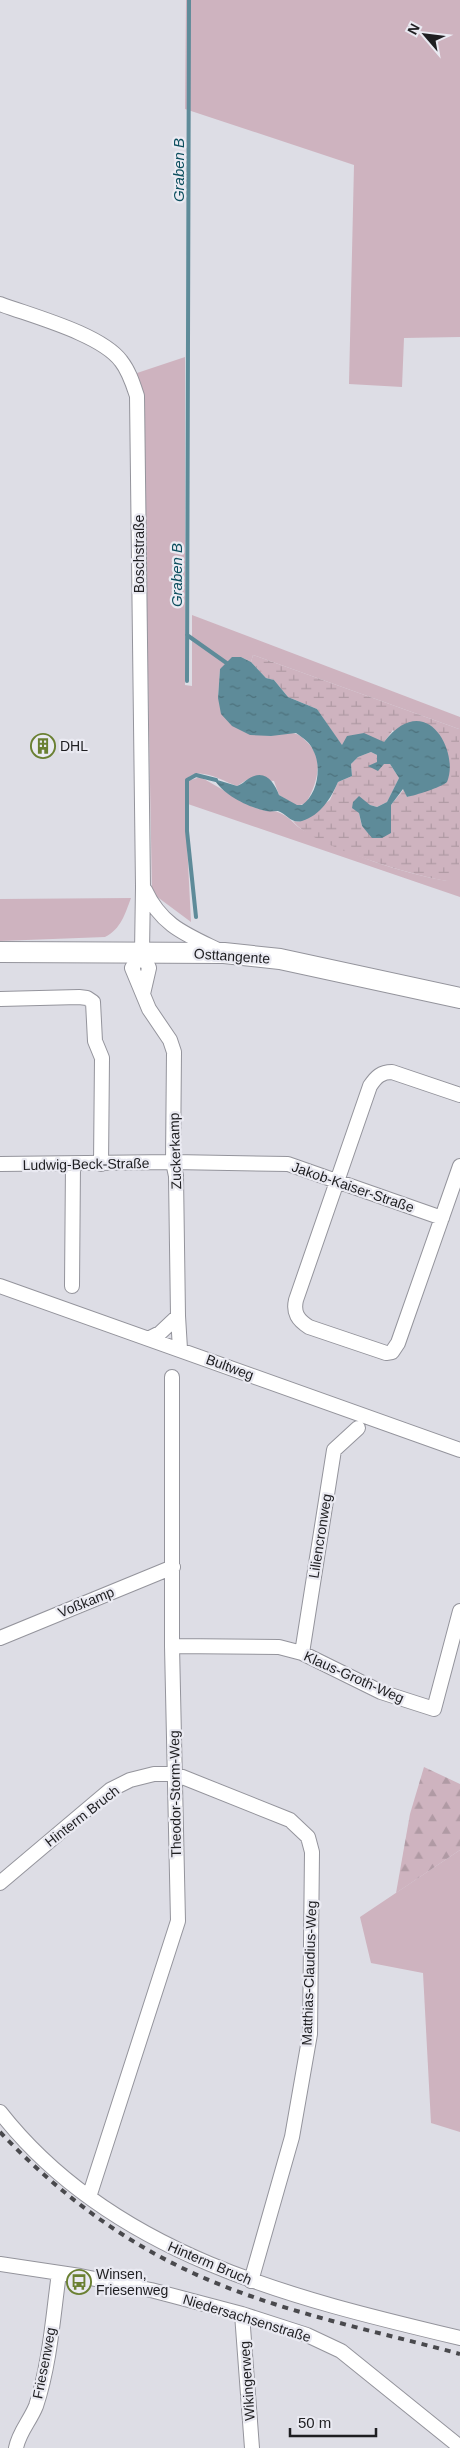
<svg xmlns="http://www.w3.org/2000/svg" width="460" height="2448" font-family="Helvetica,sans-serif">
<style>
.grass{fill:#ceb3bf;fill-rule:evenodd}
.forest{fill:url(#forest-firs)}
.wetland{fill:url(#wetland-marsh)}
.water{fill:url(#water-ripples)}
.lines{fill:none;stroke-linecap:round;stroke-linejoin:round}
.stream{stroke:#5e8b99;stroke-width:4}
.street-casing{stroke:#94949c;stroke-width:16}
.secondary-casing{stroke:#94949c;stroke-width:22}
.street{stroke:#fff;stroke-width:14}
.secondary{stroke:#fff;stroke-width:20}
.rail{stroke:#49494d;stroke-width:4;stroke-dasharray:6 6;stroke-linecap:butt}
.labels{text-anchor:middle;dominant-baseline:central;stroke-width:4.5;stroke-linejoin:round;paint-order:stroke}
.street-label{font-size:14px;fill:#1e1e21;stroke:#eaeaf2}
.poi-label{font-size:14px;fill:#1e1e21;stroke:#eaeaf2;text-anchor:start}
.water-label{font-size:15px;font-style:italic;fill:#0c4e5e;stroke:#eaeaf2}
</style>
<defs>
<pattern id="forest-firs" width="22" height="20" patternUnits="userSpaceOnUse" patternTransform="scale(1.25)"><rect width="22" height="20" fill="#ceb3bf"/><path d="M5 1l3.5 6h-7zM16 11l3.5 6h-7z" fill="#b09aa4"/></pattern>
<pattern id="wetland-marsh" width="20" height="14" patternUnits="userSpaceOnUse" patternTransform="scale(1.25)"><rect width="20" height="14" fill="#ceb3bf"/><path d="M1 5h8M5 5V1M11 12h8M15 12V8" fill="none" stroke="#b09aa4"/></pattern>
<pattern id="water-ripples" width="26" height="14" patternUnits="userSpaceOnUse" patternTransform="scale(1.25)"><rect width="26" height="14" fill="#5e8b99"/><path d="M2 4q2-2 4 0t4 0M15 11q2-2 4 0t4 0" fill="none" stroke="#4d717c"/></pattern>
</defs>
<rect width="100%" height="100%" fill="#dddde5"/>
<path class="grass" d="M186,0H460V337L404,338L402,387L349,384L354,165L185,109Z
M185,357V685L192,686V615L460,717V897L185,803L191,922L152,893L143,395L134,374ZM253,655L459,729L447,881C396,872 348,854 303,830C295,826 291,818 282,814C274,809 263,811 253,807C234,798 218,786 200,777L185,782C195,763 222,781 237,786L248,779L274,781L279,795L297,806L306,803C317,784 325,759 307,742C302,737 298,733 291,733L218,698L220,669L241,657L251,662Z
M131,898C125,914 121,929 105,937L0,941V899Z
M460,1850V2132L431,2123L423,1973L371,1963L360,1917Z"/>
<path class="forest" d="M424,1767L460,1784V1850L396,1893L410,1814Z"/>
<path class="wetland" d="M253,655L459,729V868L447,881C415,876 311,846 293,821L299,822L330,800L338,782L352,776L351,764L358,757L371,752L377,755V762L390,764L399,778L387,802L377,807L370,805L359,813L362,827L391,833V805L404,789L407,797L446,783L393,730L384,742L342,746L317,709L288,697L274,680L266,678L251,662Z"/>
<path class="water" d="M232,657H241L251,662L266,678L274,680L288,697L317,709L342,745L347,736L364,733L384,742C426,688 460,752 447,782C440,788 416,795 407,797L403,789L391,805V833L382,838H372L362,826L359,813L352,808L353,802L359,796L370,805L377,807L387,802L399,778L390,764H384L378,771L368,766L377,762V755L371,752L358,757L351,764L352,776L338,782C331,798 321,815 302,821C291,824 287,814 278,811C274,811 270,812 266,811C248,807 223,795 214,779L237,786C242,784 244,782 248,779C265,768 274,782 279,795L297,805H302C318,794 322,766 313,750C310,742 303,738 296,733L271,736L250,735L232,726L221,714L218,698L220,669Z"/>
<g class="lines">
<path class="stream" d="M187,635L228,664
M187,681L189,0
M196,917L187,831V780L196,775L216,780"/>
<defs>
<path id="street" d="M0,304C32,316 101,334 121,361C129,371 133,384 137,396L143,887L142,952L149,968L143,994
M145,890C161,925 185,934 218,950
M142,952L132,968L149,1009L170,1040L174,1052L173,1162L176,1176L178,1316L180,1349
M0,999L79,997L87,998L93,1002L95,1041L102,1058L101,1164
M460,1095L392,1072C381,1072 376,1077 370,1086L296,1300C293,1313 298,1320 309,1327L386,1353L392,1352L398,1343L460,1166
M0,1164L173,1162L288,1164L442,1218
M0,1286L460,1450
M72,1286L73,1164
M150,1338L160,1333L178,1316
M0,1638L173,1567
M172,1646L279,1647L302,1653L381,1692L434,1709L460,1611
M302,1653L334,1450L358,1428
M0,1883L110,1790L130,1780L154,1774H175L290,1820L308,1837L312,1852L310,2034L292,2137L251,2281
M0,2112C112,2255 292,2298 460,2338
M89,2197L178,1921L172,1646V1377
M0,2264L80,2276L151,2290L242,2314L307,2335L341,2351L460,2447
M242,2314L252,2448
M16,2448C19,2432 30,2421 36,2406C50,2364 53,2316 59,2273"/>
<path id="secondary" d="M0,952L224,953L280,959L460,998"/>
</defs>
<use href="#street" class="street-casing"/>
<use href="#secondary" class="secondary-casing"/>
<use href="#street" class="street"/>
<use href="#secondary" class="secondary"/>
<path class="rail" d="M0,2132C56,2191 120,2240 195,2274C279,2312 372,2330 460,2354"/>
</g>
<defs>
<symbol id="building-ring" viewBox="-11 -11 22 22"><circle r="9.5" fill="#eaeaf2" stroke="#6a8032" stroke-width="1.5"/><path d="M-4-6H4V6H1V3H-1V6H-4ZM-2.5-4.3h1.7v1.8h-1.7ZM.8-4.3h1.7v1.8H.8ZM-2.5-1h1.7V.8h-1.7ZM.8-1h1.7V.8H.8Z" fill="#6a8032"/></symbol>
<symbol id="bus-ring" viewBox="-11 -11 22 22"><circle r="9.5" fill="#eaeaf2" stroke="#6a8032" stroke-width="1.5"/><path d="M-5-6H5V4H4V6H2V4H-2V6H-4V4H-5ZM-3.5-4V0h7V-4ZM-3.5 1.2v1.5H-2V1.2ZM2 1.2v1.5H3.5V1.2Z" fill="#6a8032"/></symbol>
</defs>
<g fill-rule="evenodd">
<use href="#building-ring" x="29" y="732" width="28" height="28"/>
<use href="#bus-ring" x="65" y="2268" width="28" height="28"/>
</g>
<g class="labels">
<g class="street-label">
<text transform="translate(139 554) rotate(-90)">Boschstraße</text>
<text transform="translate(232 956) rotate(4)">Osttangente</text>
<text transform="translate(175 1151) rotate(-92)">Zuckerkamp</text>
<text transform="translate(86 1164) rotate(-1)">Ludwig-Beck-Straße</text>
<text transform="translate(353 1187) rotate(19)">Jakob-Kaiser-Straße</text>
<text transform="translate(230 1367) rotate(20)">Bultweg</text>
<text transform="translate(320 1536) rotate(-81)">Liliencronweg</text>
<text transform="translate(86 1602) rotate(-22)">Voßkamp</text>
<text transform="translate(354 1677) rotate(24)">Klaus-Groth-Weg</text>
<text transform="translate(175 1794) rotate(-91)">Theodor-Storm-Weg</text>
<text transform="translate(82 1816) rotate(-38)">Hinterm Bruch</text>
<text transform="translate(309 1973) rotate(-88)">Matthias-Claudius-Weg</text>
<text transform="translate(210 2263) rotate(23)">Hinterm Bruch</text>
<text transform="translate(247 2318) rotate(17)">Niedersachsenstraße</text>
<text transform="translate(44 2363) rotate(-79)">Friesenweg</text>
<text transform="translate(247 2381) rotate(-94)">Wikingerweg</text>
</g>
<g class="poi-label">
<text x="60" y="746">DHL</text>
<text x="96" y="2274">Winsen,<tspan x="96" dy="16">Friesenweg</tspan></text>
</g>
<g class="water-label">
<text transform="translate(178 170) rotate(-90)">Graben B</text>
<text transform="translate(176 575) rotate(-90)">Graben B</text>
</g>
</g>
<g transform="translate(425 35) rotate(298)" stroke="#eaeaf2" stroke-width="4" paint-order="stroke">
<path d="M0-4L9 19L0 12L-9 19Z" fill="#1e1e21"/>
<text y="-8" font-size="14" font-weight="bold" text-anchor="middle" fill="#1e1e21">N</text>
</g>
<path d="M290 2428v8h86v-8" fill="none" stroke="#1e1e21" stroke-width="2.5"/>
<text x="298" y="2428" font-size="15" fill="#1e1e21" stroke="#eaeaf2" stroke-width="4" paint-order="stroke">50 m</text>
</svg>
